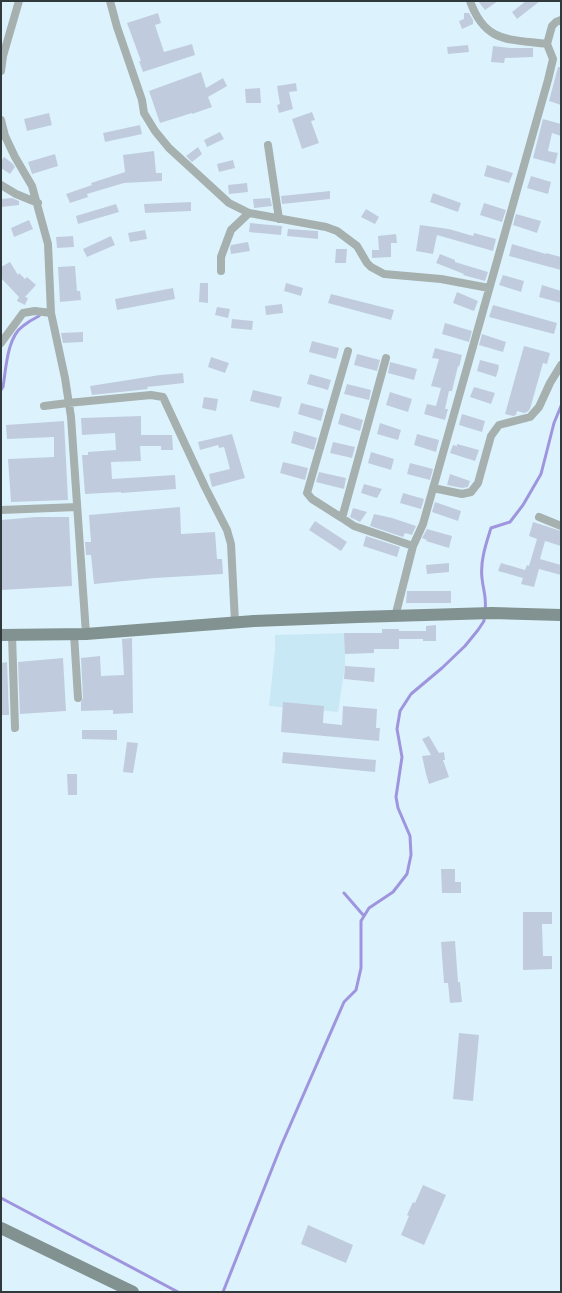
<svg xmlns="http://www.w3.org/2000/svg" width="562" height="1293" font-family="Barlow,sans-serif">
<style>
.built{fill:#c9e8f5}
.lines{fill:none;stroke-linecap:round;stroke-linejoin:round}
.stream{stroke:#9f95de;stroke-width:3}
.building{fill:#c0ccde}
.street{stroke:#a5b0af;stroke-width:8}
.secondary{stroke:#819291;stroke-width:12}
</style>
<rect width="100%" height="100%" fill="#dcf3fd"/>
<path class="built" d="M345,633V666L338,712L269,706L275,649V635Z"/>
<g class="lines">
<path class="stream" d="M1,390L3,387C6,369 7,337 23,326C28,322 33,319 39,316
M485,610C487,597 483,590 482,578C480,561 486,544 491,528L510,522L523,505L541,474L554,423L561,406
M344,893L364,916
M1,1198L178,1292
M223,1292L281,1146L344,1002L356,990L361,968V921L369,908L393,892L407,874L411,855L410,836L398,808L396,797L402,757L397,729L400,711L411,694L442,668L465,646L478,630L484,621V615"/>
</g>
<path class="building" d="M478,1H498L485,10Z
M526,1H540L517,19L512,12Z
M158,13L161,23L155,25L164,52L192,44L195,55L143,72L139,61H141L127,23Z
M464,13H469L473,20V24L462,29L459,21L464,19Z
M468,45L469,52L448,54L447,47Z
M493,46L511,48H533V57L505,58L504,63L491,62Z
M558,67H561V105L549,101Z
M201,72L206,88L223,78L227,86L208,97L212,107L192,114V113L160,123L149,91Z
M296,83L297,91L289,92L293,109L279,113L277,105L280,104L277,86Z
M260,88L261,103H246L245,89Z
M312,112L315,120L311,121L319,143L302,149L292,119Z
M49,113L52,125L27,131L24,119Z
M543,119L561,124V136L552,133L548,151L558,153L555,164L533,158Z
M140,125L142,134L105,142L103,133Z
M220,132L224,139L207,147L204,140Z
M198,147L202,154L192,162L186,156Z
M154,151L156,173H162V181L124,183L87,194L88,197L70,203L66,194L92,185L91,183L125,172L123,155Z
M55,154L58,166L32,174L28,162Z
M4,157L12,163L15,167L10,174L1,168V161Z
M233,160L235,168L219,172L217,164Z
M487,165L513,173L509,183L484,176Z
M531,176L551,182L548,194L527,188Z
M247,183L248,192L229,194L228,185Z
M330,191V199L282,204L281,196Z
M433,193L461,203L458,212L430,202Z
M12,198L19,201V205L1,207V199Z
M270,198L272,206L254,208L253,199Z
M191,202V211L145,213L144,204Z
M484,203L506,210L502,222L480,215Z
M116,204L119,212L78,224L76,216Z
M366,209L379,217L375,224L361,217Z
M516,214L541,221L537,233L513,225Z
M29,220L33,229L14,237L11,228Z
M250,223L282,226L281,235L249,232Z
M420,225L449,229L473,236L474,233L496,239L493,251L437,235L433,254L416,251Z
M288,229L318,231V239L287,236Z
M145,230L147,239L130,242L128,233Z
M396,234L397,243H391V257L372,258V250H379L378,236Z
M73,236L74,247L57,248L56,237Z
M111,236L115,245L87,257L83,249Z
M248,242L250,251L231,254L230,248L231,245Z
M512,244L546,254V253L561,257V270L509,256Z
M336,249H347L346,263H335Z
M440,254L455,260V262L488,272L485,281L463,275L464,274L436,263Z
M10,262L18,275L19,273L25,279L27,277L36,285L25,297L28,298L25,305L17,301L19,297L1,278V267Z
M75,266L77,291H80L81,300L60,302L58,267Z
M503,275L524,281L521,292L499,285Z
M200,283H208V303L199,302Z
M286,283L303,288L301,296L284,291Z
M542,285L561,291V303L539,297Z
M173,288L175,299L117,310L115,299Z
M457,292L478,301L474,311L453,303Z
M331,294L394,310L391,320L328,303Z
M282,304L283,313L266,315L265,306Z
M493,305L557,323L554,334L489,317Z
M217,307L230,309L228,318L215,315Z
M232,319L253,321L252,330L231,328Z
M445,323L472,331L469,342L442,334Z
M83,332V342L63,343L61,333Z
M482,334L506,342L503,352L479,345Z
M312,341L339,348L336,359L309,352Z
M524,346L550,353L547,364L543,363L530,409L527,412L524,413L517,411L516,415L513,416L505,414Z
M435,348L462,355L459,367L458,366L452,391H449L445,409H448L445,420L424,414L427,404L436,406L441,388L431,386L439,359L432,358Z
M357,354L380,360L377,371L354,365Z
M211,357L229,363L225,373L208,367Z
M480,360L499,365L498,367H499L496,377L477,371Z
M390,362L417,369L414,380L388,373Z
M183,373L184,383L147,387L148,389L130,391L92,395L90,386L160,375Z
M310,374L331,380L328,390L307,384Z
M347,384L371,390L369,400L344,394Z
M474,387L495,393L491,404L470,397Z
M253,390L282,397L279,408L250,401Z
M390,392L412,399L408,412L386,405Z
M204,397L218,399L216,411L202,408Z
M301,403L324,409L321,421L298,414Z
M341,413L363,420L360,431L338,424Z
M462,414L485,421L482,432L459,425Z
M141,416V435H172L173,450H161V446H140L141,461L111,462L112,479L175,475L176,489L121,493V492L85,494L82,455H88V452L116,450L115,433L82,435L81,418Z
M64,421L68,500L11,502L8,459L54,457V437L7,439L6,425Z
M380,423L401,430L398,440L377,434Z
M294,431L317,438L314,450L291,443Z
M232,434L245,478L212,487L209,474L230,469L224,447L219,448L218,445L200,450L198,442Z
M417,434L439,440L436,452L414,445Z
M333,442L355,447L352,458L330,453Z
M457,444L479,450L475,461L450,453L453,445L457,446Z
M371,452L394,459L391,470L368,463Z
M283,462L308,468L305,480L280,473Z
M410,463L433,469L430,480L407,474Z
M319,472L346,478L344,489L316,482Z
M450,474L470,481L468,487L462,488L447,485Z
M364,484L382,489L377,498L361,493Z
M403,493L424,499L421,509L400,503Z
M435,502L461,511L458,521L432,512Z
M180,507L181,534L215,532L217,559H222L223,574L155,578L94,584L91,555H86L85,542H91L89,515Z
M353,508L367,512L360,522L350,517Z
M374,514L392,518L416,526L412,535L405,533L403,537L370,526Z
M36,517H69L72,586L1,590V520Z
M315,521L347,542L341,551L309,530Z
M533,522L561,531V546L545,541L540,559L561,565V575L539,569L534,587L521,584L523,578L498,571L501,563L525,570L527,565L529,566L537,539L529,536Z
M427,529L452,536L449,548L426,541L427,540L422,538Z
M366,536L400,547L397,557L363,546Z
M449,563V572L427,574L426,565Z
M407,591H451V603H406Z
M436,625V641H423V639H399V649H374V653L345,654L344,633H382V629H399V631H426V626Z
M132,638L133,713L113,714V710L81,711V702L83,698L81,658L100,656L101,676L124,675L122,639Z
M63,658L66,711L20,714L18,662Z
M7,662L9,715H1V663Z
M345,666L375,668L374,682L344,679Z
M283,702L324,706L323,723L342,725L343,706L377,709L376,728H380L379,741L281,732Z
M82,730H117V740L82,739Z
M429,736L439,753L444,752L445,760H443L449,777L429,784L426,774L422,756L431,755L422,739Z
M127,742L138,743L133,773L123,772Z
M283,752L376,760L375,772L282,763Z
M67,774H77V795H68Z
M441,869H455V882H461V893H442Z
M523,912H552V924H542L543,956H552V969L523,970Z
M455,941L458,982H460L462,1002L450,1003L448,983H444L441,942Z
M459,1033L479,1035L473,1101L453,1099Z
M423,1185L446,1195L424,1245L401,1235L409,1216L407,1215L413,1202L415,1203Z
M308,1225L353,1245L346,1263L301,1244Z"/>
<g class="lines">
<path class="street" d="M110,1L117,27L142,100L144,113L155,131L169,148L229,203L249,213L326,227L337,231L357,246L367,263L371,267L384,274L441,279L489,288
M470,1C485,43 508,39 547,44
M1,71L3,56L19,1
M1,120L5,136L15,157L32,186L48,244L51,313L65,378L71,417L86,634
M268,145L279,219
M1,185L16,194L38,203
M221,271V257L231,230L249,213
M1,343L23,313L35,311L51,313
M386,358L342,518L354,526L413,546
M44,406L68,403L151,395L163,397L205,487L227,530L231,544L235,622
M433,488L462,494L471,492L478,483L491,436L499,425L530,417L539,407L550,383L561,365
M1,510L77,507
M539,517L561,526
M342,518L312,499L307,493L348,351
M395,617L413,546L423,524L548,80L553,59L547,44L552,26L556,22L561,20
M74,634L78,698
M12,635L15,728"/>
<path class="secondary" d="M1,635L86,634L254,621L358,617L492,613L561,615
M1,1228L133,1292"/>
</g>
<rect width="562" height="1293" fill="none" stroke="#30393c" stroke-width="4"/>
</svg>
